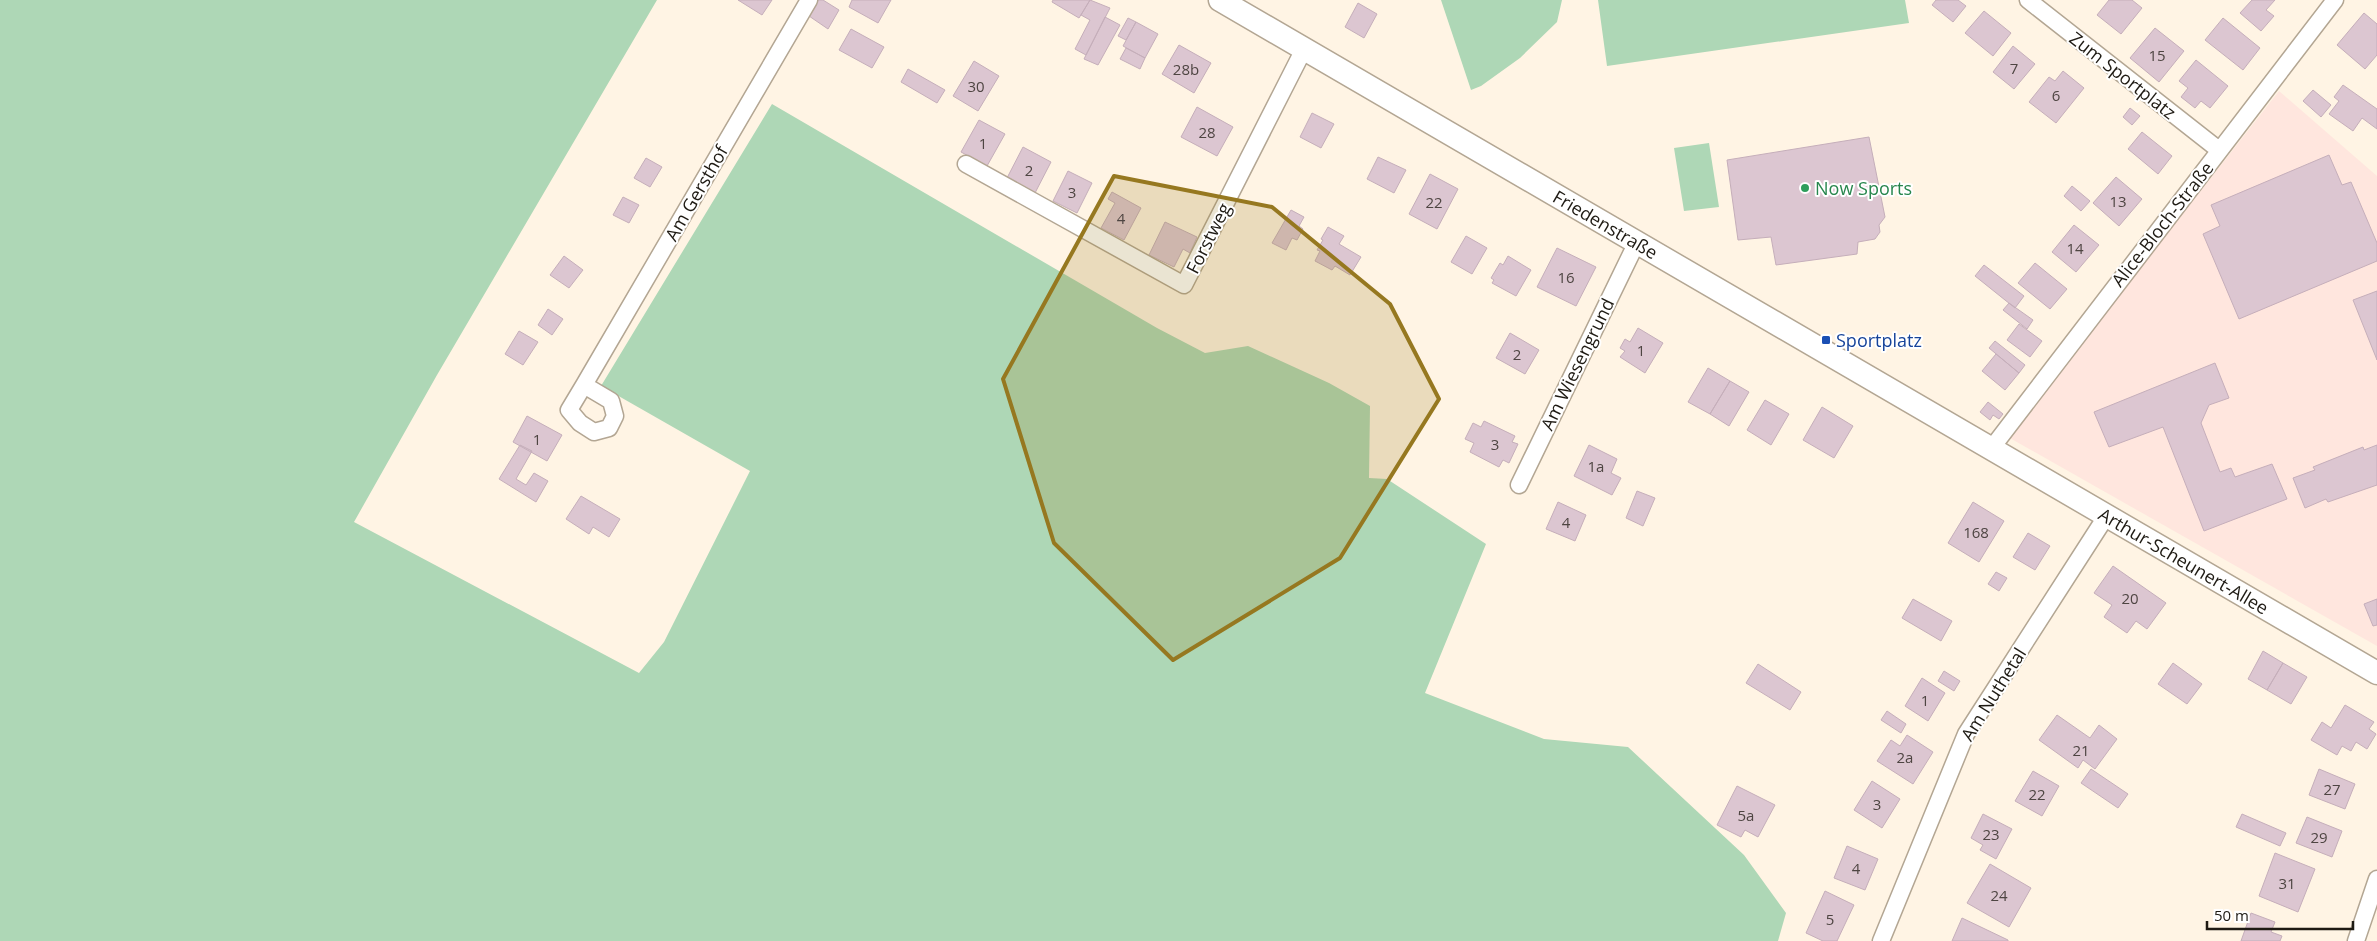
<svg xmlns="http://www.w3.org/2000/svg" width="2377" height="941" font-family="'Open Sans',sans-serif">
<style>
.commercial{fill:#ffe6de}
.green{fill:#aed7b6}
.building{fill:#dcc6d1;stroke:#c5aeba}
.lines{fill:none;stroke-linecap:round;stroke-linejoin:round}
.street-casing{stroke:#b3a693;stroke-width:19}
.secondary-casing{stroke:#b3a693;stroke-width:25}
.street{stroke:#fff;stroke-width:16}
.secondary{stroke:#fff;stroke-width:22}
.marked{fill:#967820;fill-opacity:0.2;stroke:#967820;stroke-width:4;stroke-linejoin:round}
.leisure-dot{fill:#2e9e5b;stroke:#fff;stroke-width:2}
.transit-dot{fill:#1a4fb4;stroke:#fff;stroke-width:2}
.labels{text-anchor:middle;dominant-baseline:central;stroke-width:4;stroke-linejoin:round;paint-order:stroke}
.number-label{font-size:15px;fill:#4e4542}
.street-label{font-size:18px;fill:#1e1a13;stroke:#fff}
.leisure-label{font-size:18px;fill:#27864d;stroke:#fff;text-anchor:start}
.transit-label{font-size:18px;fill:#164399;stroke:#fff;text-anchor:start}
</style>
<rect width="100%" height="100%" fill="#fff4e4"/>
<path class="commercial" d="M2279,91L2377,176V646L2008,437Z"/>
<path class="green" d="M0,0H657L437,375L354,522L639,673L664,642L750,471L601,386L772,104L1157,328L1205,353L1248,346L1329,383L1370,406L1369,478L1387,479L1486,544L1425,693L1544,739L1628,747L1744,855L1786,913L1778,941H0Z
M1441,0H1562L1557,22L1520,58L1481,86L1471,90Z
M1598,0H1905L1909,23L1607,66Z
M1709,143L1719,207L1684,211L1674,148Z"/>
<path class="building" d="M738,0H772L762,15Z
M818,0H823L839,10L828,29L809,16Z
M852,0H891L878,23L849,7Z
M1053,0H1090L1079,18L1052,2Z
M1090,0L1110,8L1086,55L1075,49L1090,20L1081,15Z
M1936,0H1958L1966,6L1953,22L1932,5Z
M2109,0H2132L2142,8L2121,34L2097,15Z
M2252,0H2275L2266,10L2274,16L2261,31L2240,13Z
M1358,3L1377,14L1364,38L1345,27Z
M1984,11L2011,33L1993,56L1965,33Z
M2364,13L2377,24V55L2365,69L2337,45Z
M1105,17L1120,25L1098,65L1084,59Z
M1128,18L1136,22L1126,40L1118,36Z
M2223,18L2260,48L2243,70L2205,40Z
M1136,22L1158,34L1145,58L1123,46Z
M2155,28L2184,51L2159,82L2130,58Z
M851,29L884,47L872,68L839,50Z
M1179,45L1211,63L1194,93L1162,74Z
M2013,46L2035,64L2014,89L1993,72Z
M1126,48L1145,58L1140,69L1120,59Z
M2196,60L2228,86L2210,108L2201,101L2195,108L2181,97L2188,88L2179,81Z
M974,61L999,76L978,111L953,96Z
M908,69L945,90L937,103L901,82Z
M2063,71L2084,88L2056,123L2029,102L2049,77L2055,81Z
M2343,85L2377,109V129L2362,118L2353,131L2329,114L2339,101L2334,97Z
M2313,90L2331,105L2321,117L2303,101Z
M1197,107L1233,127L1217,156L1181,137Z
M2130,108L2140,116L2132,125L2123,117Z
M1312,113L1334,124L1321,148L1300,137Z
M979,120L1005,134L987,166L961,152Z
M2142,132L2172,156L2158,174L2128,149Z
M1869,137L1885,217L1879,225L1880,232L1875,239L1858,242L1857,254L1776,265L1771,237L1738,240L1727,160Z
M1023,147L1051,162L1035,193L1007,178Z
M2329,155L2342,185L2351,182L2377,243V261L2239,319L2203,234L2220,226L2211,205Z
M1378,157L1406,170L1394,193L1367,179Z
M646,158L662,167L650,187L634,178Z
M1068,171L1092,183L1077,213L1053,201Z
M1430,174L1458,189L1437,229L1409,214Z
M2116,177L2142,199L2119,226L2093,203Z
M2072,186L2090,201L2081,211L2064,196Z
M1112,192L1141,208L1124,240L1101,228L1115,203L1108,199Z
M623,197L639,205L629,223L613,215Z
M1291,210L1304,217L1299,226L1303,229L1297,240L1292,238L1286,250L1272,243Z
M1165,222L1197,237L1190,253L1183,249L1174,267L1149,255Z
M2074,225L2099,245L2076,272L2052,252Z
M1328,227L1344,236L1339,244L1361,257L1350,275L1335,266L1332,270L1315,261L1320,251L1317,250L1323,240L1321,239Z
M1466,236L1487,248L1472,274L1451,262Z
M1557,248L1596,267L1576,306L1537,287Z
M564,256L583,270L569,288L550,275Z
M1508,256L1531,270L1516,296L1492,283L1494,280L1491,278L1500,263L1503,265Z
M2035,263L2067,289L2050,309L2018,283Z
M1984,265L2024,296L2015,308L1975,276Z
M2377,291V360L2353,300Z
M2009,303L2033,320L2027,329L2003,310Z
M548,309L563,319L552,335L538,325Z
M2019,324L2042,341L2030,357L2007,340Z
M1638,328L1663,343L1645,373L1620,357L1625,351L1620,348L1625,339L1630,342Z
M519,331L538,342L523,365L505,354Z
M1510,333L1539,350L1525,374L1496,358Z
M1995,341L2025,365L2019,373L1989,348Z
M1996,354L2019,373L2005,390L1982,371Z
M2215,363L2229,398L2209,405L2201,423L2220,472L2231,468L2235,477L2272,464L2287,499L2204,531L2163,427L2109,447L2094,412Z
M1708,368L1730,381L1710,414L1688,402Z
M1730,381L1749,392L1729,426L1710,414Z
M1765,400L1789,414L1771,445L1747,430Z
M1988,402L2003,414L1999,419L1993,415L1990,420L1980,412Z
M1822,407L1853,426L1834,458L1803,440Z
M527,416L562,435L547,461L513,442Z
M1484,421L1515,436L1512,442L1518,444L1509,463L1503,460L1499,467L1470,452L1474,443L1465,439L1473,423L1481,427Z
M520,445L532,451L516,479L526,485L534,473L548,481L536,502L499,479Z
M1589,445L1617,459L1611,473L1621,478L1612,495L1574,476Z
M2377,445V485L2328,502L2326,499L2305,508L2293,478L2315,470L2313,467L2363,447L2364,450Z
M1637,491L1655,498L1643,526L1626,518Z
M581,496L620,519L609,537L593,527L589,534L566,519Z
M1558,502L1586,515L1575,541L1546,529Z
M1973,502L2004,521L1979,562L1948,543Z
M2028,533L2050,546L2035,570L2013,557Z
M2113,566L2166,603L2147,629L2136,621L2127,633L2104,617L2112,605L2094,593Z
M1996,572L2007,578L1999,591L1988,584Z
M1913,599L1952,621L1941,641L1902,618Z
M2377,599V625L2373,626L2364,604Z
M2263,651L2283,663L2267,690L2248,679Z
M2173,663L2202,684L2187,704L2158,684Z
M2283,663L2307,677L2291,704L2267,690Z
M1758,664L1801,692L1790,710L1746,683Z
M1944,671L1960,681L1954,691L1938,681Z
M1922,678L1945,693L1928,721L1905,706Z
M2345,705L2374,722L2369,729L2376,734L2367,749L2356,742L2351,751L2342,746L2337,755L2311,740L2322,722L2331,728Z
M1887,711L1906,724L1901,733L1881,720Z
M2057,715L2090,738L2099,725L2117,739L2095,769L2083,760L2078,768L2039,740Z
M1907,735L1933,752L1913,784L1877,761L1891,740L1900,746Z
M2091,769L2128,794L2118,808L2081,783Z
M2319,769L2355,784L2345,809L2309,795Z
M2033,771L2059,786L2042,816L2015,801Z
M1872,781L1900,799L1882,828L1854,810Z
M1737,786L1775,805L1758,837L1745,830L1741,837L1717,825Z
M1983,814L2012,829L1996,859L1980,850L1983,845L1971,838Z
M2242,814L2286,833L2280,846L2236,827Z
M2307,817L2342,831L2332,857L2296,843Z
M1847,846L1878,859L1865,890L1834,878Z
M2275,853L2315,869L2298,912L2259,896Z
M1990,864L2031,888L2009,927L1967,903Z
M1825,891L1854,905L1837,941H1823L1806,933Z
M2251,913L2275,922L2271,932L2282,936L2280,941H2241Z
M1962,918L2008,940V941H1952Z"/>
<g class="lines">
<defs>
<path id="street" d="M2028,0L2219,150
M966,164L1184,285L1304,49
M584,385L611,401L615,416L609,428L594,432L580,423L569,410L584,385L809,0
M1991,449L2335,0
M1519,485L1636,244
M1881,941L1966,734L2107,515
M2356,941L2377,879"/>
<g id="secondary">
<path id="s1" d="M1220,0L2377,673"/>
</g>
</defs>
<use href="#street" class="street-casing"/>
<use href="#secondary" class="secondary-casing"/>
<use href="#street" class="street"/>
<use href="#secondary" class="secondary"/>
</g>
<path class="marked" d="M1114,176L1272,207L1390,304L1439,399L1340,558L1173,660L1054,543L1003,379Z"/>
<circle class="leisure-dot" cx="1805" cy="188" r="5"/>
<rect class="transit-dot" x="1821" y="335" width="10" height="10" rx="2.5"/>
<g class="labels">
<g class="number-label">
<text x="2157" y="55">15</text>
<text x="2014" y="68">7</text>
<text x="1186" y="69">28b</text>
<text x="976" y="86">30</text>
<text x="2056" y="95">6</text>
<text x="1207" y="132">28</text>
<text x="983" y="143">1</text>
<text x="1029" y="170">2</text>
<text x="1072" y="192">3</text>
<text x="2118" y="201">13</text>
<text x="1434" y="202">22</text>
<text x="1121" y="218">4</text>
<text x="2075" y="248">14</text>
<text x="1566" y="277">16</text>
<text x="1641" y="350">1</text>
<text x="1517" y="354">2</text>
<text x="537" y="439">1</text>
<text x="1495" y="444">3</text>
<text x="1596" y="466">1a</text>
<text x="1566" y="522">4</text>
<text x="1976" y="532">168</text>
<text x="2130" y="598">20</text>
<text x="1925" y="700">1</text>
<text x="2081" y="750">21</text>
<text x="1905" y="757">2a</text>
<text x="2332" y="789">27</text>
<text x="2037" y="794">22</text>
<text x="1877" y="804">3</text>
<text x="1746" y="815">5a</text>
<text x="1991" y="834">23</text>
<text x="2319" y="837">29</text>
<text x="1856" y="868">4</text>
<text x="2287" y="883">31</text>
<text x="1999" y="895">24</text>
<text x="1830" y="919">5</text>
</g>
<g class="street-label">
<text transform="translate(2123 75) rotate(38)">Zum Sportplatz</text>
<text transform="translate(696 193) rotate(-60)">Am Gersthof</text>
<text transform="translate(2162 224) rotate(-52)">Alice-Bloch-Straße</text>
<text stroke="none"><textPath href="#s1" startOffset="446">Friedenstraße</textPath></text>
<text transform="translate(1208 238) rotate(-63)">Forstweg</text>
<text transform="translate(1577 364) rotate(-64)">Am Wiesengrund</text>
<text stroke="none"><textPath href="#s1" startOffset="1115">Arthur-Scheunert-Allee</textPath></text>
<text transform="translate(1993 694) rotate(-58)">Am Nuthetal</text>
</g>
<g class="leisure-label">
<text x="1815" y="188">Now Sports</text>
</g>
<g class="transit-label">
<text x="1836" y="340">Sportplatz</text>
</g>
</g>
<path d="M2207 921v8h146v-8" fill="none" stroke="#1e1a13" stroke-width="2.5"/>
<text x="2214" y="921" font-size="15" fill="#1e1a13" stroke="#ffffff" stroke-width="4" paint-order="stroke">50 m</text>
</svg>
